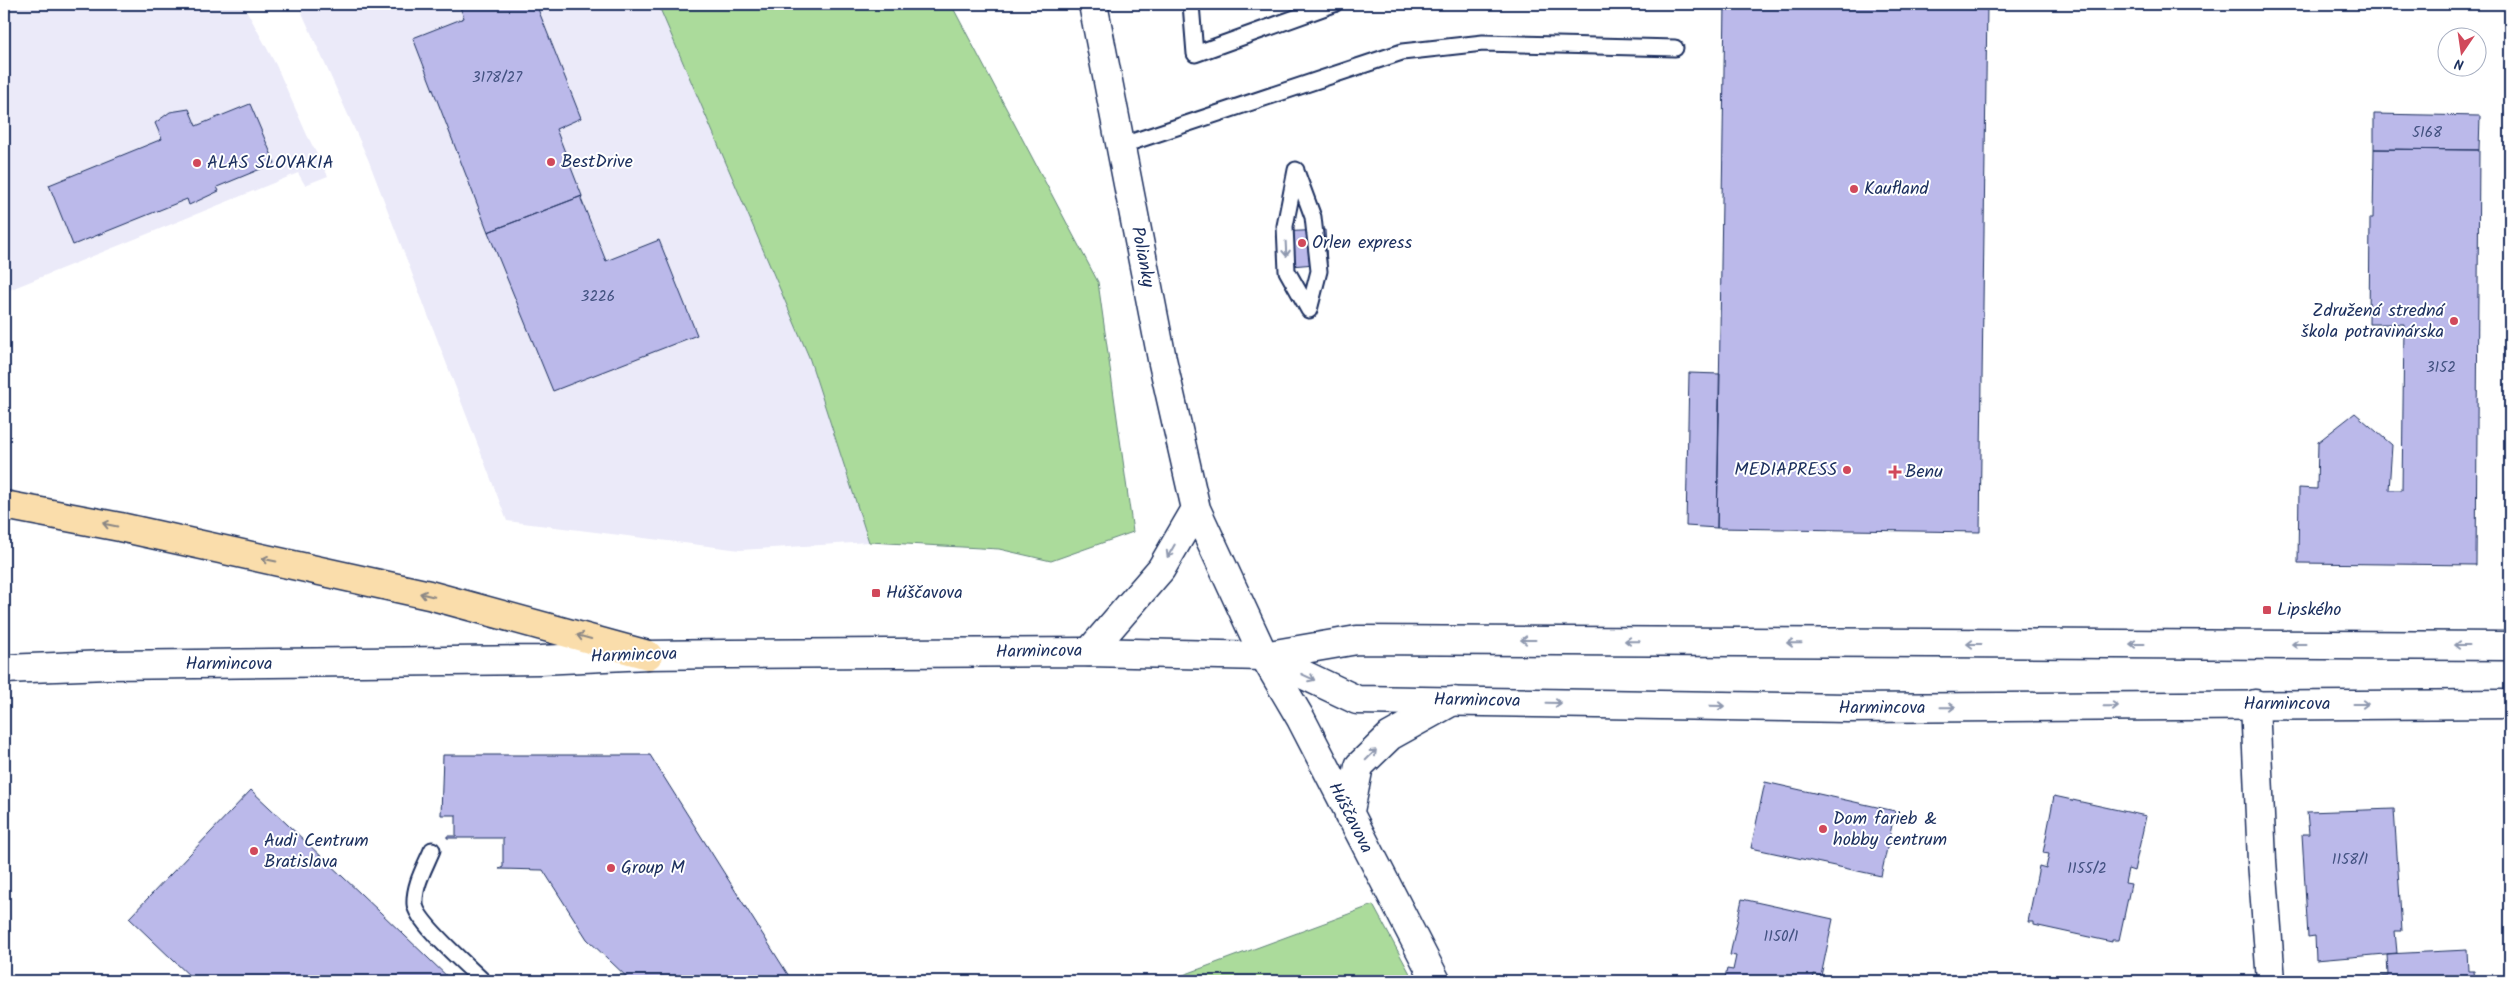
<svg xmlns="http://www.w3.org/2000/svg" width="2514" height="985" font-family="Kalam,sans-serif">
<style>
.built{fill:#ebeaf9}
.green{fill:#abdb9b;stroke:#63857c}
.building{fill:#bbb9ea;stroke:#1b2f5e}
.lines{fill:none;stroke-linecap:round;stroke-linejoin:round}
.lane-casing{stroke:#1b2f5e;stroke-width:19}
.street-casing{stroke:#1b2f5e;stroke-width:31}
.secondary-casing{stroke:#1b2f5e;stroke-width:31}
.highway-casing{stroke:#1b2f5e;stroke-width:31}
.lane{stroke:#fff;stroke-width:15}
.street{stroke:#fff;stroke-width:28}
.secondary{stroke:#fff;stroke-width:28}
.highway{stroke:#faddab;stroke-width:28}
.oneway{stroke:#8d97ae}
.oneway2{stroke:#8a8684}
.poi-dot{fill:#d1495b;stroke:#fff;stroke-width:2}
.labels{text-anchor:middle;dominant-baseline:central;stroke-width:4;stroke-linejoin:round;paint-order:stroke}
.number-label{font-size:15px;fill:#435281}
.poi-label{font-size:18px;fill:#1b2f5e;stroke:#fff;text-anchor:start}
.street-label{font-size:18px;fill:#1b2f5e;stroke:#fff}
</style>
<rect width="100%" height="100%" fill="#fff"/>
<filter id="ink" filterUnits="userSpaceOnUse"><feTurbulence type="fractalNoise" baseFrequency=".02" numOctaves="2"/><feDisplacementMap in="SourceGraphic" scale="10" xChannelSelector="R" yChannelSelector="G"/><feConvolveMatrix kernelMatrix="1 2 1 2 8 2 1 2 1" color-interpolation-filters="sRGB"/></filter>
<g filter="url(#ink)">
<path class="built" d="M4,4H243L276,65L307,135L328,176L305,185L298,173L4,292Z
M298,4H658L809,357L869,542L740,550L507,521L368,159Z"/>
<path class="green" d="M658,4H951L1098,282L1133,532L1051,561L999,549L869,542L809,357Z
M1373,905L1414,981H1167Z"/>
<path class="building" d="M459,4H536L581,118L556,129L582,196L488,232L413,38L464,18Z
M1725,4H1987L1980,532L1717,528Z
M250,104L275,163L217,187L219,191L189,205L187,199L73,245L49,185L162,139L155,123L170,112L189,109L196,126Z
M2374,114L2480,116L2479,150L2374,149Z
M2374,149L2479,150L2476,565L2298,563L2299,488L2317,489L2318,442L2355,413L2392,445L2389,490H2402L2404,324H2369L2370,218H2373Z
M582,196L581,199L606,261L659,240L697,335L553,391L488,232Z
M1325,230L1327,263L1279,267L1277,232Z
M1689,373L1720,374L1717,528L1686,526Z
M443,755H650L792,981H631L587,939L543,870L499,869L503,867V838H447V836H456V815H441Z
M1765,782L1895,811L1881,876L1751,848Z
M251,790L380,912L452,981H195L129,918Z
M2054,796L2146,816L2134,871L2128,869L2125,883L2131,884L2119,940H2112V942L2034,925V922H2028L2039,866L2046,868L2049,854L2043,853Z
M2394,809L2402,931H2395L2397,953L2316,960L2315,936L2308,937L2305,885L2302,834H2309L2307,812Z
M1742,899L1833,919L1821,976L1814,974L1813,981H1724L1727,969L1733,970L1736,956L1730,955Z
M2467,950L2468,971H2474L2475,981H2381V977L2388,976L2387,954Z"/>
<g class="lines">
<defs>
<path id="lane" d="M1191,4L1195,54L1334,4
M1120,146L1402,52L1483,43L1675,48
M1296,170L1285,226L1287,271L1309,310
M1296,171L1313,217L1319,271L1309,310
M432,850C425,867 414,885 415,904C416,922 469,967 483,981"/>
<path id="street" d="M1093,4L1162,359L1196,509L1264,656L1301,719L1436,981
M1089,652L1161,569L1196,509
M2255,704L2262,861L2271,981
M1349,816L1359,766L1390,736L1453,701"/>
<path id="secondary" d="M1264,656L1357,700L1847,708L2510,704
M4,669L107,665L540,660L648,655L728,654L1089,652L1264,656L1357,640L2510,646"/>
<path id="highway" d="M4,505L120,527L429,595L648,655"/>
</defs>
<use href="#lane" class="lane-casing"/>
<use href="#street" class="street-casing"/>
<use href="#secondary" class="secondary-casing"/>
<use href="#highway" class="highway-casing"/>
<use href="#lane" class="lane"/>
<use href="#street" class="street"/>
<use href="#secondary" class="secondary"/>
<use href="#highway" class="highway"/>
</g>
<defs><path id="oneway-shaft" d="M-6 0H5M1.5-3L5.5 0L1.5 3" fill="none" stroke-width="1.6" stroke-linecap="round" stroke-linejoin="round" transform="scale(1.25)"/></defs>
<g class="oneway">
<use href="#oneway-shaft" transform="translate(1286 249) rotate(87)"/>
<use href="#oneway-shaft" transform="translate(1171 551) rotate(120)"/>
<use href="#oneway-shaft" transform="translate(1528 640) rotate(-180)"/>
<use href="#oneway-shaft" transform="translate(1632 641) rotate(-179)"/>
<use href="#oneway-shaft" transform="translate(1794 643) rotate(-179)"/>
<use href="#oneway-shaft" transform="translate(1974 644) rotate(-180)"/>
<use href="#oneway-shaft" transform="translate(2137 644) rotate(-180)"/>
<use href="#oneway-shaft" transform="translate(2299 644) rotate(-180)"/>
<use href="#oneway-shaft" transform="translate(2462 645) rotate(-180)"/>
<use href="#oneway-shaft" transform="translate(1308 677) rotate(25)"/>
<use href="#oneway-shaft" transform="translate(1554 703) rotate(1)"/>
<use href="#oneway-shaft" transform="translate(2361 704)"/>
<use href="#oneway-shaft" transform="translate(1717 706) rotate(1)"/>
<use href="#oneway-shaft" transform="translate(2111 706) rotate(-1)"/>
<use href="#oneway-shaft" transform="translate(1948 707) rotate(-1)"/>
<use href="#oneway-shaft" transform="translate(1371 755) rotate(-45)"/>
</g>
<g class="oneway2">
<use href="#oneway-shaft" transform="translate(110 525) rotate(-169)"/>
<use href="#oneway-shaft" transform="translate(269 560) rotate(-168)"/>
<use href="#oneway-shaft" transform="translate(427 595) rotate(-167)"/>
<use href="#oneway-shaft" transform="translate(584 637) rotate(-165)"/>
</g>
</g>
<g class="poi-dot">
<circle cx="551" cy="162" r="5"/>
<circle cx="197" cy="163" r="5"/>
<circle cx="1854" cy="189" r="5"/>
<circle cx="1302" cy="243" r="5"/>
<circle cx="2454" cy="321" r="5"/>
<circle cx="1847" cy="470" r="5"/>
<path d="M1892.5 464.5h5v5h5v5h-5v5h-5v-5h-5v-5h5z"/>
<rect x="871" y="588" width="10" height="10" rx="2.5"/>
<rect x="2262" y="605" width="10" height="10" rx="2.5"/>
<circle cx="1823" cy="829" r="5"/>
<circle cx="254" cy="851" r="5"/>
<circle cx="611" cy="868" r="5"/>
</g>
<g class="labels">
<g class="number-label">
<text x="497" y="78">3178/27</text>
<text x="2427" y="133">5168</text>
<text x="598" y="297">3226</text>
<text x="2441" y="368">3152</text>
<text x="2350" y="860">1158/1</text>
<text x="2087" y="869">1155/2</text>
<text x="1781" y="937">1150/1</text>
</g>
<g class="poi-label">
<text x="561" y="162">BestDrive</text>
<text x="207" y="163">ALAS SLOVAKIA</text>
<text x="1864" y="189">Kaufland</text>
<text x="1312" y="243">Orlen express</text>
<text x="2444" y="311" text-anchor="end">Združená stredná<tspan x="2444" dy="21">škola potravinárska</tspan></text>
<text x="1837" y="470" text-anchor="end">MEDIAPRESS</text>
<text x="1905" y="472">Benu</text>
<text x="886" y="593">Húščavova</text>
<text x="2277" y="610">Lipského</text>
<text x="1833" y="819">Dom farieb &amp;<tspan x="1833" dy="21">hobby centrum</tspan></text>
<text x="264" y="841">Audi Centrum<tspan x="264" dy="21">Bratislava</tspan></text>
<text x="621" y="868">Group M</text>
</g>
<g class="street-label">
<text transform="translate(1142 257) rotate(79)">Polianky</text>
<text transform="translate(1039 652) rotate(-1)">Harmincova</text>
<text transform="translate(634 656) rotate(-2)">Harmincova</text>
<text x="229" y="664">Harmincova</text>
<text transform="translate(1477 701) rotate(1)">Harmincova</text>
<text x="2287" y="704">Harmincova</text>
<text x="1882" y="708">Harmincova</text>
<text transform="translate(1350 818) rotate(63)">Húščavova</text>
</g>
</g>
<rect width="2514" height="985" fill="none" stroke="#fff" stroke-width="20"/>
<rect x="10" y="10" width="2494" height="965" fill="none" stroke="#1b2f5e" stroke-width="2" filter="url(#ink)"/>
<g transform="translate(2462 52) rotate(193)"><circle r="24" fill="#ffffff" stroke="#a4acbf"/>
<path d="M0-4L9 19L0 12L-9 19Z" fill="#d1495b"/>
<text y="-8" font-size="14" font-weight="bold" text-anchor="middle" fill="#1b2f5e">N</text>
</g>
</svg>
